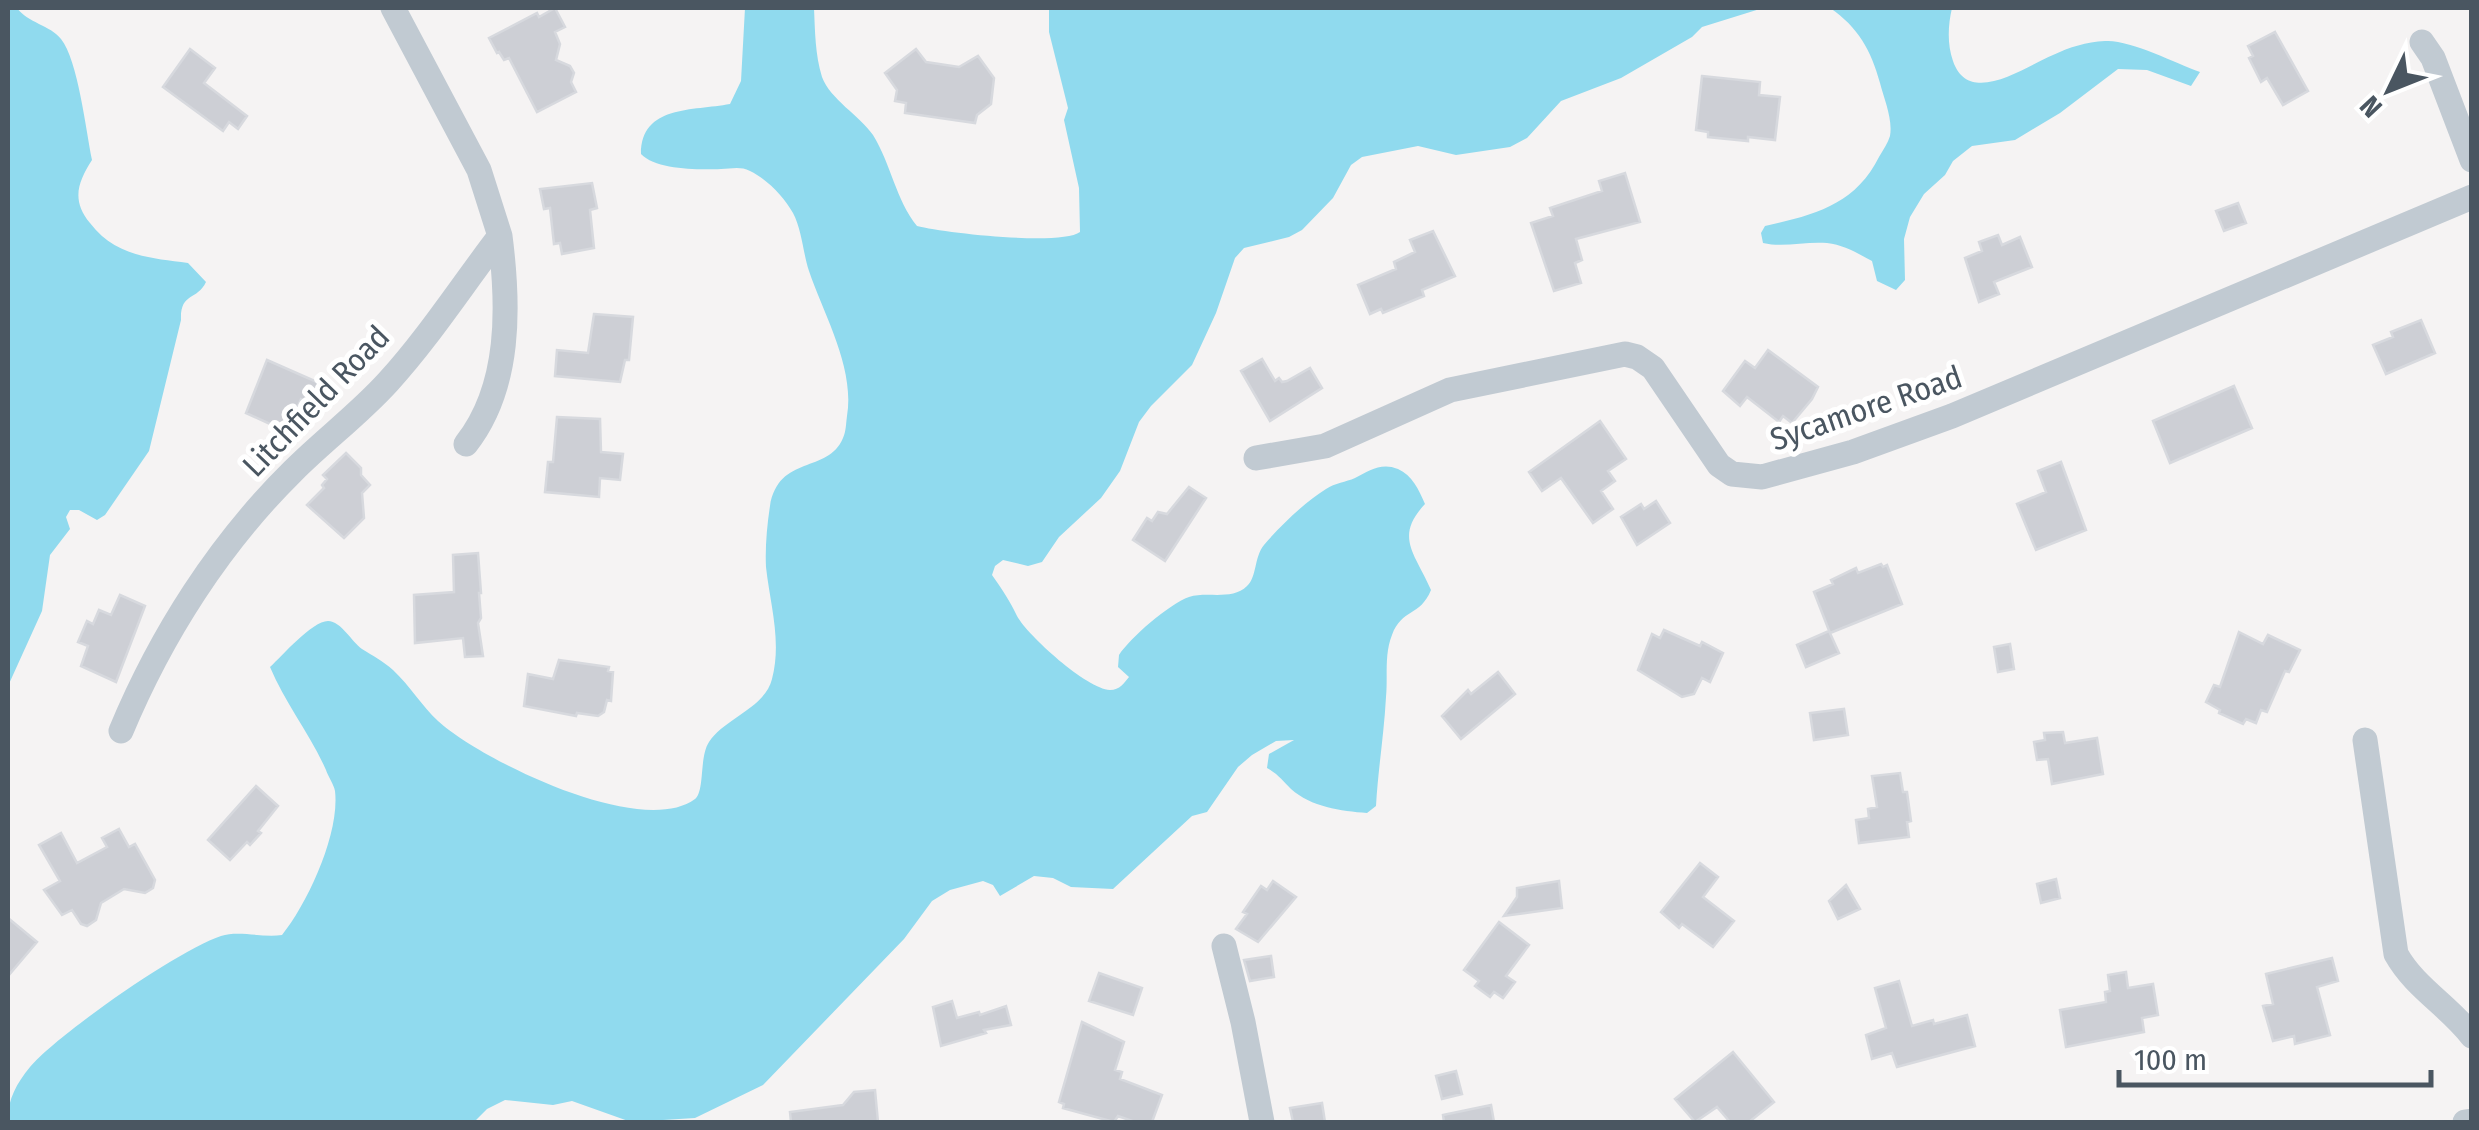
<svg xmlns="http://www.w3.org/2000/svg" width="2479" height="1130" font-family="'Fira Sans Condensed',sans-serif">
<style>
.water{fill:#90daee}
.building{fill:#cdcfd5;stroke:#d7d9de;stroke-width:2.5}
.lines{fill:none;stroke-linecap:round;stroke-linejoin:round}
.minor{stroke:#c1cad2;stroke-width:25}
.labels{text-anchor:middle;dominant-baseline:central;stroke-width:10;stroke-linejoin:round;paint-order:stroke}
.street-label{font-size:32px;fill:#4a5661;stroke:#fff}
</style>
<rect width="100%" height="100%" fill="#f5f3f3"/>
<path class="water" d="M8,8H17C28,23 50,25 61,39C78,60 86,131 92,160C78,182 71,200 90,223C115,256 150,258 188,263L206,282C197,301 180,292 181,320L149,451L105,515L97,520L79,510H70L66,517L70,529L50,555L42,611L8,686Z
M745,8H814C815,30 815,55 822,77C830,99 860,116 873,135C891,164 896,200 917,226C944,233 1061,246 1080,232L1079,188L1064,120L1068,108L1049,32V8H1763L1702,27L1692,37L1621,78L1561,101L1527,138L1510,147L1456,155L1418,146L1362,157L1351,165L1333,198L1302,230L1289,237L1244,248L1235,258L1216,313L1192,365L1151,406L1139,422L1120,471L1101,498L1059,537L1042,562L1028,566L1003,560L995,566L992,575C1002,589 1010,601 1017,616C1028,636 1087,689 1110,690C1120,690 1124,683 1129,677L1118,667L1119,655C1130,638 1169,604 1189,597C1207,591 1232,601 1247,586C1257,577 1254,557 1264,545C1280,526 1305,502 1326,489C1335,483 1346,482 1355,478C1369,471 1381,462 1398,469C1412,475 1419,490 1425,504C1394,537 1415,553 1431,590C1420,617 1402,608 1392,635C1384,655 1388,676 1386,697C1384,734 1378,770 1376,806L1367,813C1341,811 1311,807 1291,789C1283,781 1278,774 1267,768L1269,754L1294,740L1276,741L1252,755L1238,767L1207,812L1192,816L1113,889L1071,887L1053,878L1034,876L1000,896L993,885L983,881L950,890L932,901L904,939L763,1085L695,1118L631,1122L572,1101L553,1105L505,1100L487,1109L474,1122H8C7,1101 16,1084 30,1067C58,1034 180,949 221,936C239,930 262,938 282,935C308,903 340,833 335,791C334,785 328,776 326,770C310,734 285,703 270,667C282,656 312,621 328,621C341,621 352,642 362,649C373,656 383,661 393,670C410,686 422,706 438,721C481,760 641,839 695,799C705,791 699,757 709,742C725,718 765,708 772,679C782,641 770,604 766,567C765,548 767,525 770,506C779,454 828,474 843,438C846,432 846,423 847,416C855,368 824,315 809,271C803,253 802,230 793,213C784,197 767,179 750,171C740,166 731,169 721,169C699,170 656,170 641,154C641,105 693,111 730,104L741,81Z
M1830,8H1952C1948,25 1947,44 1953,61C1969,108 2026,66 2053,55C2070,47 2086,42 2105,41C2129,39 2175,63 2200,72L2191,86L2147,70L2118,69L2060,113L2015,140L1972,146L1953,161L1945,175L1924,194L1910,217L1904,239L1905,280L1896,290L1877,281L1872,261C1857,253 1844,245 1827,243C1806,241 1784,248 1763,243L1761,233L1765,226C1814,215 1855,205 1879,157C1883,150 1888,143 1890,136C1893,119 1884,99 1880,83C1871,50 1858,27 1830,8Z"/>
<path class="building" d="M555,8L565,27L555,32L560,44L556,60L570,66L574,73L571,82L576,92L537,112L509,58L504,60L499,52L497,53L489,38L537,13L539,17Z
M2275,32L2308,91L2283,105L2267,78L2261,82L2249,58L2253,56L2248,46Z
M190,49L215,68L204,83L247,116L238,129L229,122L223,131L163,87Z
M916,49L926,62L959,67L978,56L994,78L991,104L977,115L975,123L905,113L906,103L895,101L897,90L885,73Z
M1702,76L1760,82L1759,95L1780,97L1775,140L1748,137V141L1708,137V132L1696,130Z
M1625,173L1640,222L1576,239L1582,260L1575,263L1581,283L1554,291L1531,223L1553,216L1550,208L1602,191L1599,181Z
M592,183L597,208L590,210L594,248L562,254L560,243L554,244L550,208L544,209L540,189Z
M2238,203L2246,223L2224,231L2216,211Z
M1433,231L1455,276L1422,290L1424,296L1383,313L1381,309L1370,314L1358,285L1396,269L1394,262L1415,252L1410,240Z
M1998,235L2002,245L2020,237L2032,267L1994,282L1999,294L1979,302L1965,258L1982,251L1979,242Z
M594,314L633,317L629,360H625L620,382L555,376L557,350L588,353Z
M2421,320L2435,353L2386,374L2373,345L2393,337L2391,332Z
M1768,350L1818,387L1812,399L1792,423L1783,416L1779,422L1747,397L1740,406L1723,391L1745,361L1755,368Z
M1262,359L1275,381L1279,378L1282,382L1287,381L1310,368L1322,388L1270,421L1241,371Z
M267,360L326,386L318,406L301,399L294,415L288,412L281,429L246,413Z
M2234,386L2252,428L2170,463L2153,421Z
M557,417L600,419L601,452L623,454L620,480L600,478L599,497L545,492L548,462H553Z
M1600,421L1626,459L1608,471L1615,481L1601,491L1613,509L1593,523L1561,478L1542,491L1529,472Z
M346,453L361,468V475L370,485L362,493L364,518L344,538L307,505L324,488L322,485L327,479L323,475Z
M2061,462L2086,530L2036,550L2017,504L2046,492L2038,471Z
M1189,487L1206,498L1165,561L1133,540L1147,518L1152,521L1158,512L1167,514Z
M1656,501L1670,523L1637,545L1621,517L1641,504L1644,509Z
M478,553L481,593H479L481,618L478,623L483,656L465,657L463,638L415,643L414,595L454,592L453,555Z
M1881,564L1883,567L1887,565L1902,604L1830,633L1814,592L1833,584L1831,580L1856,568L1858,573Z
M120,595L145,606L116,682L81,666L88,646L78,642L87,621L93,624L99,610L111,615Z
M1664,630L1700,646L1702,642L1723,653L1710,682L1702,678L1694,694L1682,697L1638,670L1652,634L1660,638Z
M1829,631L1839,653L1806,667L1797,645Z
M2239,632L2263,644L2268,635L2300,650L2289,672L2285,671L2267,712L2261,710L2256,723L2246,719L2243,724L2219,713L2220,710L2206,702L2214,685L2220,687Z
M2010,644L2014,669L1998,672L1994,647Z
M559,660L609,667L608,671L613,672L611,701L607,700L604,712L598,716L577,713L576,716L524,706L528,674L553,679Z
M1498,672L1515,694L1461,739L1442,716L1468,690L1471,694Z
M1844,709L1848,735L1814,740L1810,713Z
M2063,732L2065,743L2097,738L2103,774L2052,784L2048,759L2037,760L2034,742L2045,740L2044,733Z
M1900,773L1903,792H1907L1911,821L1907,822L1909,837L1859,843L1856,820L1869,818L1868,809L1877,807L1872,776Z
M256,786L278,806L258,831L261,833L250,845L247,842L230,860L208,840Z
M119,829L129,847L135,844L155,880L153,888L145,893L124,889L101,903L96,920L87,926L81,924L72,910L62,915L44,890L60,881L39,845L61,833L77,863L107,847L102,838Z
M1700,863L1718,877L1703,897L1734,921L1713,947L1682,924L1679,928L1661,912Z
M2056,879L2060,898L2041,903L2037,884Z
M1273,881L1296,897L1258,942L1236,929L1247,914L1243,912L1261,886L1267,890Z
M1559,881L1562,908L1504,916L1517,897V888Z
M1846,885L1860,909L1838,919L1829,901Z
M8,918L37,942L8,976Z
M1499,922L1529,945L1506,976L1515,982L1503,998L1494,992L1490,997L1475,986L1479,981L1464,970Z
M1271,956L1274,977L1250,981L1244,960Z
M2332,958L2338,981L2317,987L2330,1035L2295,1044L2294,1036L2273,1041L2263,1006L2273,1004L2266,974Z
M2126,972L2128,988L2153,984L2158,1015L2142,1018L2144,1032L2066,1047L2060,1010L2106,1002L2105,992L2110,991L2108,975Z
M1099,973L1142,988L1133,1015L1089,1001Z
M1899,981L1912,1026L1933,1020L1934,1024L1967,1015L1975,1046L1897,1067L1892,1053L1872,1059L1866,1035L1886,1028L1875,988Z
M952,1001L957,1018L979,1012L980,1015L1006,1006L1011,1025L984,1030L986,1033L941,1046L933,1007Z
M1082,1022L1124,1042L1115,1070L1122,1072L1120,1079L1162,1095L1152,1122H1135L1118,1116L1114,1122L1063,1108L1064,1104L1059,1102Z
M1733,1052L1774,1102L1749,1122H1730L1717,1107L1695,1122L1675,1099Z
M1456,1071L1462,1094L1442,1099L1436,1076Z
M875,1090L878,1122H791L790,1112L843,1105L854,1092Z
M1322,1103L1325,1122H1293L1290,1108Z
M1491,1105L1494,1122H1444L1443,1115Z"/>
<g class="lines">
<path class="minor" d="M2422,42L2433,58L2472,160
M466,444C511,387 509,306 500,236
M1256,458L1325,446L1450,390L1625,354L1637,357L1653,368L1719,465L1732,474L1762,477L1853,452L1952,416L2472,197
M121,731C161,635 219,544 293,471C324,440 359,414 388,382C429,337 463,284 500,236L479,170L393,8
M2365,740L2396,954C2415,988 2448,1005 2472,1036
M1224,946L1243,1022L1262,1122
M2465,1122L2472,1121"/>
</g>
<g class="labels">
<g class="street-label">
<text transform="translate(316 401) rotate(-46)">Litchfield Road</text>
<text transform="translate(1866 408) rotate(-19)">Sycamore Road</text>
</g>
</g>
<rect width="2479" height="1130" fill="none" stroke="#4a5661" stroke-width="20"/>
<g transform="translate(2389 90) rotate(227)" stroke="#ffffff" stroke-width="8" paint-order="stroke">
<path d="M0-8L18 38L0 25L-18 38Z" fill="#4a5661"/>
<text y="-15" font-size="28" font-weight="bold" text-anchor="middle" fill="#4a5661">N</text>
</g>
<path d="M2119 1070v15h312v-15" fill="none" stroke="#4a5661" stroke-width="5"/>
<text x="2134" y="1070" font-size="30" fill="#4a5661" stroke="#ffffff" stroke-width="8" paint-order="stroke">100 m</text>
</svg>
